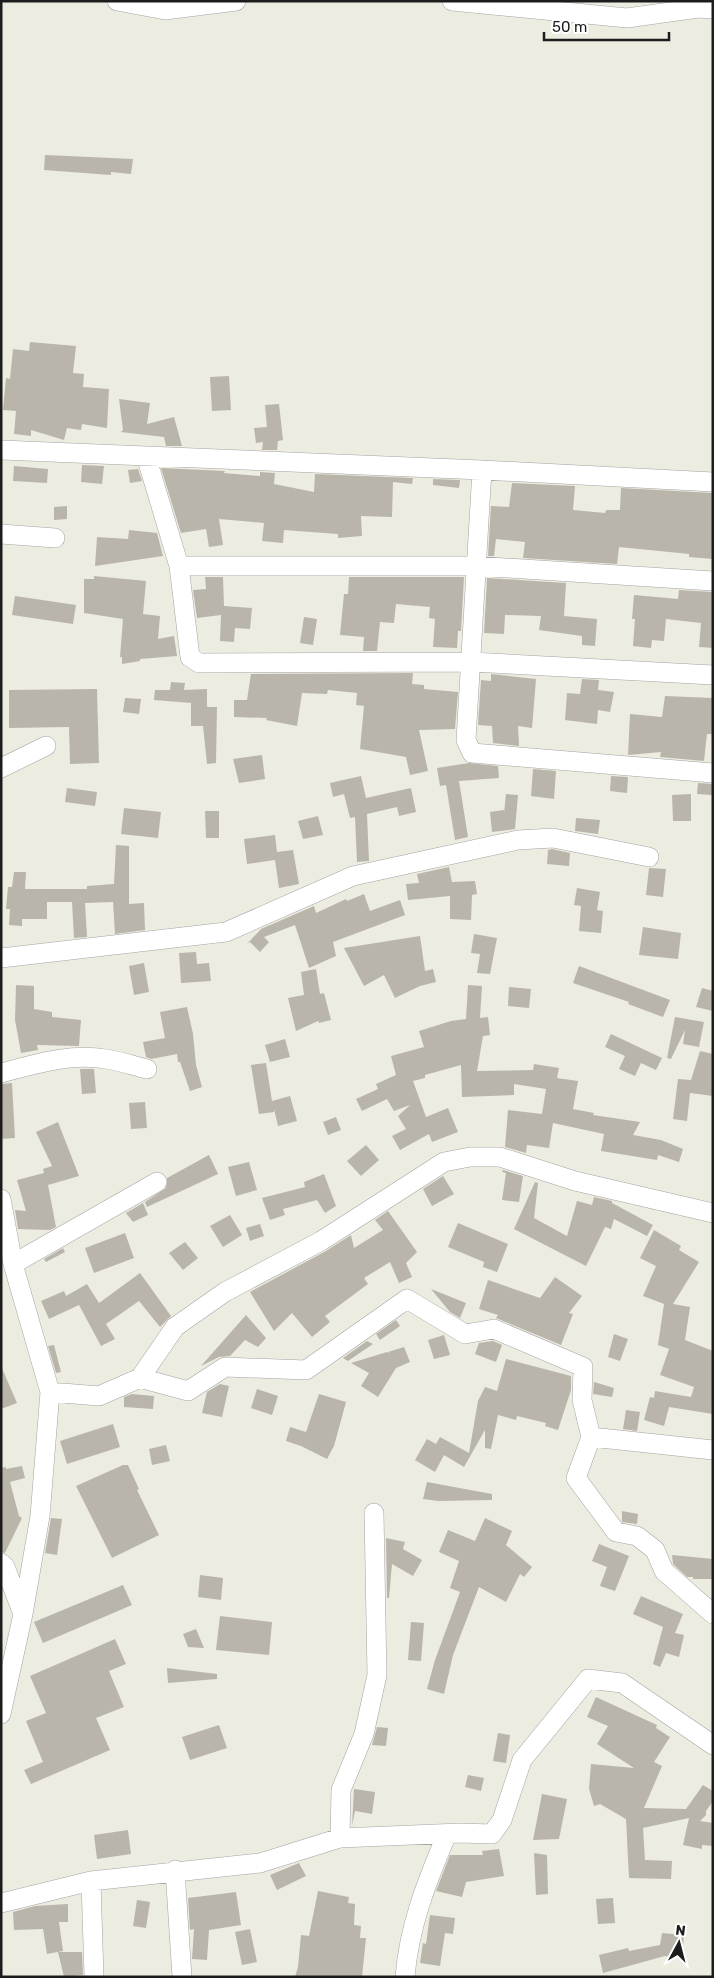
<svg xmlns="http://www.w3.org/2000/svg" width="714" height="1978" font-family="Rubik,sans-serif">
<style>
.building{fill:#bab5ab}
.lines{fill:none;stroke-linecap:round;stroke-linejoin:round}
.minor-casing{stroke:#a3a3a3;stroke-width:20}
.minor{stroke:#fff;stroke-width:19}
</style>
<rect width="100%" height="100%" fill="#edece1"/>
<path class="building" d="M45,155L133,159L131,174L111,172V175L44,170Z
M30,342L76,346L73,373L84,374L83,387L109,389L107,428L82,424L81,430L67,428L64,440L31,430V436L14,434L16,411L3,410L6,378L10,379L13,349L29,351Z
M229,376L231,410L212,411L210,377Z
M119,399L150,403L147,424L174,417L182,446H166L164,437L121,432L123,430Z
M279,404L283,440L278,441L277,450H262L263,442L256,443L254,428L267,427L265,405Z
M82,465L104,466L102,484L81,482Z
M14,466L48,469L47,483L13,481Z
M161,468L225,471L224,473L260,476V472L275,473L274,484L314,492L315,474L413,478L412,484L393,482L392,517L361,516L362,536L338,538V534L284,530L283,543L262,541L264,523L219,519L223,545L209,547L206,529L181,533Z
M138,469L142,481L130,483L128,470Z
M433,479L460,480L459,488L433,485Z
M512,483L575,486L573,510L605,513L606,510H620L621,488L713,493V559L689,557V554L619,547L617,564L523,558L525,542L496,539L494,556H488L491,506L509,507Z
M67,506V519L54,520V507Z
M129,530L157,533L163,556L95,566L97,537L128,539Z
M94,576L146,581L143,614L160,616L158,639L174,636L177,656L140,659V661L122,664V657H120L123,619L84,613V579H94Z
M205,577H223L224,606L252,608L250,629L235,628L234,642L220,641L221,615L197,618L193,590L206,589Z
M349,577H464L461,631H458L457,648L433,647L435,619L429,618L430,607L396,604L394,623L380,622L377,651H363L364,637L340,635L344,594H348Z
M487,578L566,583L564,616L597,619L595,646L582,645V636L539,630L541,616L505,615L504,634L484,633Z
M679,590L713,592V648L699,647L701,623L666,619L664,641L652,640L651,648L633,646L635,619H632L634,595L678,599Z
M15,596L76,605L73,624L12,615Z
M304,617L317,619L313,645L300,643Z
M413,673L412,684L424,685V689L458,692L455,729L419,730L428,771L410,775L406,757L360,749L364,706L356,705L357,693L328,690L327,694L302,693L297,726L266,720L267,718L234,717V700H247L251,674Z
M491,674L536,679L532,728L518,726L519,746L493,743L492,726L478,725L481,680L491,681Z
M582,679L599,680L598,690L614,692L610,712L598,710L597,724L565,720L567,693L580,694Z
M171,682L185,683L184,690L207,689V707H217L216,763L207,764L203,726H191V703L154,700L155,690H170Z
M97,689L99,763L70,764L69,727L9,728V690Z
M665,696L713,698V734H707L704,761L660,757L661,752L628,755L630,714L662,717Z
M125,698L141,699L139,714L123,712Z
M262,755L265,779L239,783L233,759Z
M469,763L498,766L499,778L459,781L468,837L455,840L446,785L440,786L437,768Z
M533,769L556,771L554,799L531,796Z
M361,776L366,798L411,788L416,812L399,816L397,807L367,814L369,861L357,862L355,817L350,818L344,794L333,797L330,783Z
M611,776L628,777L627,793L610,791Z
M698,783L713,784L712,795L697,794Z
M67,788L97,792L95,806L65,802Z
M506,794L518,795L515,829L492,832L490,812L504,810V813Z
M691,794V821H673L672,795Z
M124,808L161,812L158,838L121,834Z
M205,811H219V838H206Z
M318,816L323,835L303,839L298,821Z
M576,818L600,820L598,834L575,831Z
M275,835L277,852L293,850L299,884L279,888L275,860L247,864L244,839Z
M116,845L129,846V904L144,903L145,930L115,934L113,902L85,903L87,937L74,938L72,902H47V919H22V926L9,925L10,909H6L8,887H12L14,872H26L25,889H87V886L114,884Z
M552,849L570,853L569,866L547,864L548,850Z
M449,867L452,882L475,881L477,894L472,895L471,920L450,919V896L408,900L406,884L419,883L417,874Z
M649,868L666,869L663,897L646,895Z
M577,888L600,892L597,910L603,911L601,933L579,931L581,906L574,905Z
M364,894L370,911L400,900L405,915L333,942L336,956L309,968L295,925L264,937L269,942L260,952L250,942L247,944L261,929L314,906L316,913L346,899L347,901Z
M643,927L681,933L678,959L639,955Z
M474,934L497,938L490,974L477,973L480,954L471,953Z
M420,936L425,971L433,969L436,982L420,986L395,998L384,975L364,986L344,948Z
M196,952L197,964L209,963L211,981L181,983L179,953Z
M144,963L149,992L134,995L129,966Z
M579,966L670,1000L663,1017L628,1004L629,1002L573,983Z
M316,969L320,994L324,993L331,1020L319,1023L318,1021L296,1031L288,998L304,995L301,972Z
M16,985L34,986V1009L52,1012V1017L81,1020L79,1046L37,1045L38,1050L21,1053L15,1020Z
M468,985L482,986L480,1018L488,1017L490,1035L483,1036L477,1071L533,1070L534,1064L559,1068L557,1078L578,1081L573,1109L594,1113L593,1115L640,1122L633,1135L661,1140L683,1149L679,1162L658,1155L657,1160L601,1151L604,1134L553,1123L549,1148L527,1145L526,1153L505,1147L508,1110L542,1114L546,1089L514,1084V1095L462,1097L461,1065L425,1075V1078L413,1081L426,1117L448,1108L458,1132L432,1142L429,1134L400,1150L392,1136L406,1129L398,1116L410,1105L394,1111L387,1099L362,1111L356,1099L378,1089L376,1084L396,1075L391,1056L424,1047L419,1031L451,1021L466,1019Z
M509,987L531,989L529,1008L508,1006Z
M702,988L713,991V1011L696,1007Z
M187,1007L193,1034L196,1065L202,1087L190,1091L180,1062H178L177,1054L151,1059L146,1057L143,1042L165,1038L160,1012Z
M675,1017L704,1022L699,1047L683,1044L685,1030L671,1059L667,1058Z
M611,1034L662,1058L656,1070L641,1063L635,1076L619,1069L625,1056L605,1047Z
M285,1039L290,1057L270,1062L265,1045Z
M700,1051L713,1054V1096L690,1093L687,1121L673,1119L678,1079L691,1080Z
M266,1063L272,1101L290,1096L297,1121L278,1126L274,1109V1112L259,1114L251,1065Z
M80,1069H94L96,1093L82,1094Z
M12,1083L15,1138L1,1139V1084Z
M145,1102L147,1128L131,1129L129,1103Z
M336,1117L341,1130L328,1135L323,1122Z
M58,1122L79,1176L48,1185L56,1227L50,1230L18,1229L15,1210L26,1211L17,1180L44,1173L43,1169L52,1166L36,1132Z
M366,1145L379,1160L361,1176L347,1161Z
M209,1155L218,1174L147,1207L145,1202L166,1188L167,1178Z
M249,1162L257,1190L236,1196L228,1167Z
M503,1170L523,1176L519,1202L502,1200L506,1173L502,1172Z
M324,1174L336,1206L325,1213L317,1200L283,1209L285,1215L270,1220L262,1198L305,1187L304,1182Z
M443,1176L454,1194L432,1206L423,1189Z
M535,1182L538,1183L534,1218L567,1236L577,1201L592,1205L594,1197L612,1201V1203L653,1225L647,1236L614,1219L611,1229L605,1227L586,1266L514,1229Z
M143,1203L148,1215L133,1222L126,1213Z
M388,1211L417,1252L406,1263L412,1277L399,1283L390,1262L364,1278L368,1284L325,1316L330,1322L312,1337L292,1313L274,1331L250,1292L326,1251L351,1235L354,1248L383,1230L375,1220Z
M230,1215L242,1235L223,1247L210,1226Z
M458,1223L508,1244L497,1272L483,1267L484,1262L448,1247Z
M260,1224L264,1236L250,1241L246,1228Z
M654,1230L681,1246L679,1250L699,1262L673,1304L690,1307L685,1340L713,1351V1414L669,1407L664,1426L644,1420L650,1397L654,1398L655,1391L691,1397L694,1387L660,1375L669,1349L658,1345L664,1304L643,1296L656,1266L640,1258Z
M125,1233L134,1258L94,1273L85,1248Z
M185,1242L198,1258L183,1270L169,1253Z
M63,1248L65,1252L46,1262L44,1259Z
M140,1273L171,1316L160,1327L139,1301L106,1324L115,1339L101,1346L79,1305L49,1319L41,1301L64,1291L66,1296L87,1284L99,1303Z
M555,1277L582,1296L569,1313L573,1314L561,1345L496,1318L498,1315L479,1309L488,1280L540,1298Z
M431,1289L466,1303L460,1318L450,1312Z
M246,1315L266,1338L258,1347L245,1340L230,1356L219,1357L201,1366Z
M396,1320L400,1326L380,1340L376,1334Z
M614,1334L628,1339L620,1361L608,1357Z
M444,1335L450,1355L434,1359L428,1340Z
M367,1341L373,1344L348,1361L343,1358Z
M493,1341L502,1345L496,1362L475,1354L479,1343Z
M54,1345L61,1372L56,1373L48,1346Z
M404,1347L410,1362L396,1368L378,1397L361,1386L369,1373L351,1363L387,1352L390,1354L388,1352Z
M506,1359L571,1376V1390L558,1430L545,1426L546,1423L517,1416L516,1420L498,1415L491,1449L485,1448V1430L464,1467L444,1455L435,1472L415,1460L427,1439L436,1444L440,1437L469,1453L478,1401L485,1387L497,1391Z
M1,1366L17,1403L1,1409Z
M594,1382L614,1388L612,1397L593,1394Z
M220,1384L229,1386L222,1417L202,1413L207,1392Z
M257,1389L278,1396L272,1415L251,1408Z
M132,1394L154,1396L153,1409L124,1407V1397Z
M319,1394L346,1402L334,1446L327,1459L301,1446L286,1441L290,1427L306,1432Z
M626,1410L640,1412L637,1431L623,1429Z
M113,1424L120,1447L67,1464L60,1441Z
M166,1445L170,1461L152,1465L149,1449Z
M123,1465H128L139,1489L137,1490L159,1535L112,1558L76,1486Z
M22,1466L25,1478L10,1482L19,1516L22,1518L5,1553L1,1552V1468L6,1467V1469Z
M427,1482L492,1494V1500L438,1501L423,1499Z
M622,1511L638,1514L637,1524L622,1522Z
M51,1518L62,1519L57,1555L45,1553Z
M485,1518L512,1531L506,1545L532,1567L524,1577L520,1574L506,1602L479,1587L453,1655L444,1694L427,1689L435,1660L460,1592L450,1588L459,1561L439,1552L448,1530L475,1541Z
M386,1538L405,1542L403,1549L422,1560L413,1576L392,1564L389,1598H387Z
M599,1544L629,1556L615,1591L600,1586L607,1567L592,1561Z
M672,1555L713,1559V1579H693V1577H687L673,1564Z
M200,1575L223,1578L221,1600L198,1597Z
M123,1585L132,1605L43,1643L34,1622Z
M641,1596L683,1614L675,1633L684,1635L679,1657L666,1653L660,1667L653,1664L663,1627L633,1614Z
M220,1616L272,1622L269,1655L216,1650Z
M411,1622L424,1623L421,1661L408,1660Z
M196,1629L204,1648L188,1647L183,1634Z
M115,1639L126,1664L109,1671L124,1707L96,1718L110,1750L31,1784L24,1770L43,1762L26,1721L46,1713L30,1676Z
M167,1668L217,1674V1679L168,1683Z
M596,1697L657,1725L656,1728L670,1737L654,1762L662,1766L644,1808L686,1809L703,1785L713,1791V1801L706,1811V1815L700,1821L713,1823V1846L702,1845V1849L683,1845L689,1818L643,1828L645,1860L672,1861L671,1879L629,1878L626,1819L600,1804L594,1806L589,1789L591,1764L634,1768L597,1744L608,1726L587,1717Z
M219,1725L227,1748L190,1760L182,1737Z
M377,1727L388,1728L386,1746L372,1745Z
M498,1733L510,1735L506,1763L493,1761Z
M468,1775L484,1778L481,1791L465,1787Z
M354,1789L375,1792L372,1814L355,1811L352,1826Z
M542,1794L567,1799L559,1839L533,1840Z
M128,1830L131,1854L97,1859L94,1835Z
M499,1849L504,1876L466,1882L462,1897L436,1891L450,1855H483L482,1851Z
M534,1853L547,1855L548,1894L536,1895Z
M299,1863L306,1876L277,1890L270,1875Z
M318,1891L349,1897L348,1903L355,1904L354,1925L361,1926L360,1938H366L362,1977H295L298,1967L301,1935L309,1936Z
M236,1892L241,1925L209,1930L207,1960L192,1959L194,1929L190,1930L188,1898Z
M613,1898L615,1923L598,1924L596,1899Z
M137,1900L150,1902L146,1928L133,1926Z
M68,1904V1922H59L63,1951L47,1954L43,1929L14,1930L13,1912L35,1906Z
M430,1915L455,1918L453,1934L445,1933L440,1966L420,1963L423,1943L426,1944Z
M250,1929L257,1962L242,1965L235,1932Z
M662,1933L684,1935L682,1958L665,1956L603,1973L599,1955L628,1948L629,1951L660,1945Z
M58,1952H82L83,1975L64,1977Z"/>
<g class="lines">
<defs>
<path id="minor" d="M117,1L165,10L236,1
M452,1L627,18L698,8L713,9
M1,450L482,470L713,482
M146,456L179,566L190,657L199,663L471,662L713,675
M482,470L466,740L472,753L713,773
M1,534L55,538
M179,566H476L713,581
M1,768L46,746
M1,958L226,932L353,876L518,840L553,838L649,857
M1,1073C36,1064 69,1053 106,1059C120,1061 134,1066 147,1069
M1,1199L13,1264L50,1392L40,1516L23,1614
M13,1264L157,1182
M140,1378L188,1391L225,1367L306,1370L407,1299L465,1334L494,1329L583,1367L582,1400L591,1437L713,1450
M50,1392L99,1396L140,1378L175,1327L225,1292L321,1241L444,1162L470,1157H500L575,1181L713,1213
M591,1437L576,1478L616,1532L637,1536L655,1550L664,1571L713,1614
M1,1563L5,1567L23,1614L1,1714
M340,1838L341,1790L364,1734L377,1675L374,1513
M175,1870L182,1977
M91,1881L94,1977
M1,1903L91,1881L260,1863L340,1838L460,1833L492,1834L502,1820L522,1760L588,1679L622,1683L713,1745
M405,1977C409,1926 427,1881 447,1834"/>
</defs>
<use href="#minor" class="minor-casing"/>
<use href="#minor" class="minor"/>
</g>
<rect width="714" height="1978" fill="none" stroke="#1c1c1c" stroke-width="5"/>
<g transform="translate(679 1943) rotate(7)" stroke="#ffffff" stroke-width="4" paint-order="stroke">
<path d="M0-4L9 19L0 12L-9 19Z" fill="#1c1c1c"/>
<text y="-8" font-size="14" font-weight="bold" text-anchor="middle" fill="#1c1c1c">N</text>
</g>
<path d="M544 32v8h125v-8" fill="none" stroke="#1c1c1c" stroke-width="2.5"/>
<text x="552" y="32" font-size="15" fill="#1c1c1c" stroke="#ffffff" stroke-width="4" paint-order="stroke">50 m</text>
</svg>
